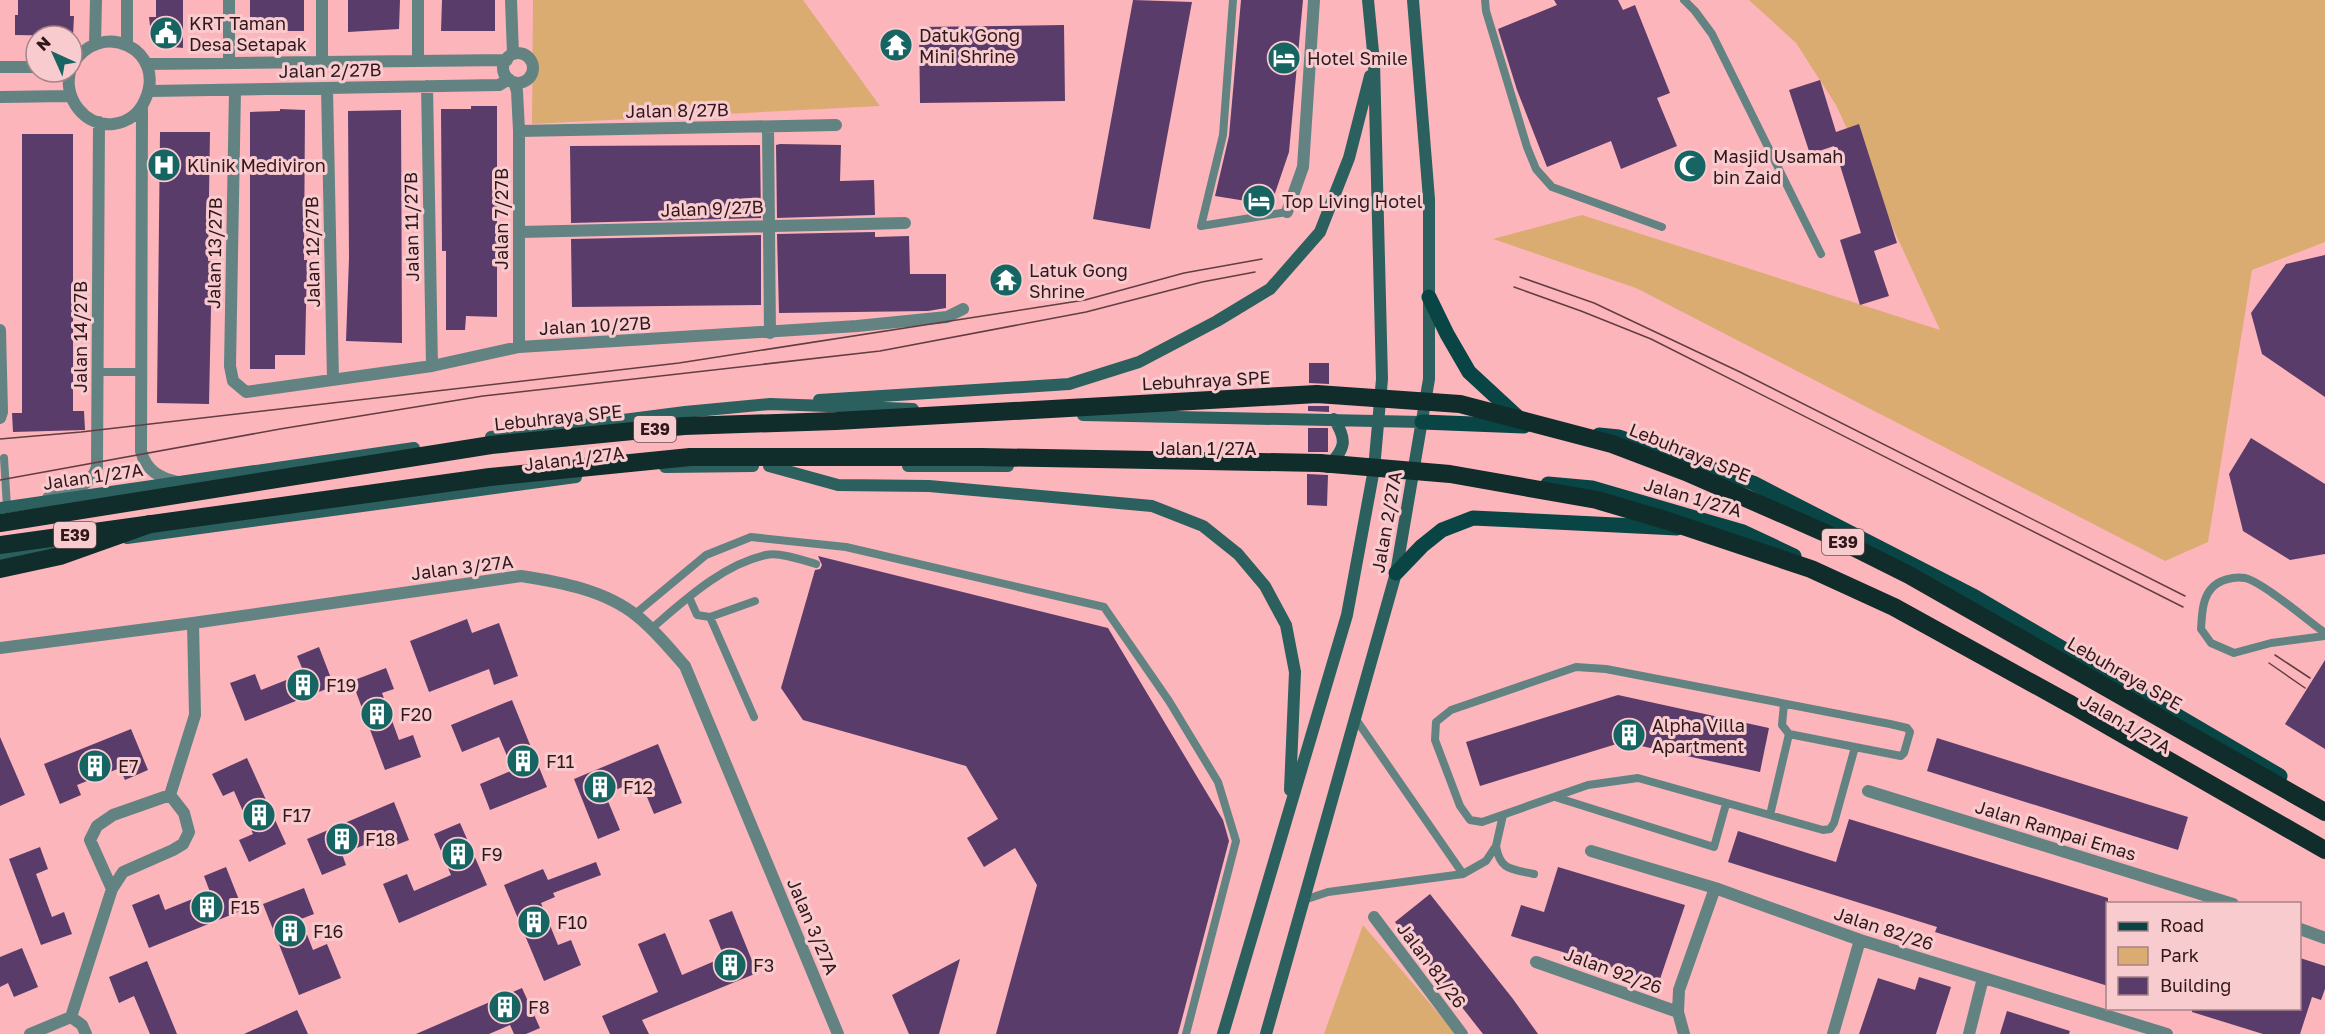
<svg xmlns="http://www.w3.org/2000/svg" width="2325" height="1034" font-family="'Golos Text',sans-serif">
<style>
.green{fill:#daac72}
.building{fill:#5a3c6b}
.lines{fill:none;stroke-linecap:round;stroke-linejoin:round}
.service{stroke:#628382;stroke-width:8}
.minor{stroke:#628382;stroke-width:12}
.tertiary{stroke:#628382;stroke-width:12}
.secondary{stroke:#2b605f;stroke-width:12}
.primary{stroke:#094544;stroke-width:15}
.motorway{stroke:#102c2b;stroke-width:18}
.tram{stroke:#623d41;stroke-width:1.5}
.motorway-bridge{stroke:#102c2b;stroke-width:18}
.labels{text-anchor:middle;dominant-baseline:central;stroke-width:6;stroke-linejoin:round;paint-order:stroke}
.shield{fill:#f8cbcf;stroke:#6d4d50;stroke-width:1.5}
.shield-label{font-size:16px;font-weight:bold;fill:#31171a}
.poi-label{font-size:18px;fill:#31171a;stroke:#f8cbcf;text-anchor:start}
.street-label{font-size:18px;fill:#31171a;stroke:#f8cbcf}
</style>
<rect width="100%" height="100%" fill="#fdb5bc"/>
<path class="green" d="M533,0H803L880,106L532,124Z
M1749,0H2325V242L2252,270L2208,542L2165,561L1636,288L1493,239L1582,215L1940,330L1836,105L1796,43Z
M1363,925L1456,1034H1324Z"/>
<path class="building" d="M18,0H70V16H74L73,36L15,35V15H18Z
M156,0H183V48L163,46L151,34L149,17H156Z
M250,0H304V31H250Z
M348,0H400L399,29L348,32Z
M442,0H495V31H441Z
M1133,0L1192,2L1150,229L1093,219Z
M1241,0H1303L1289,152L1271,205L1215,196L1229,136Z
M1554,0H1618L1623,10L1635,5L1670,93L1657,98L1677,146L1621,169L1611,141L1547,167L1517,90L1498,29L1557,5Z
M1064,25L1065,101L920,103L919,27Z
M1820,80L1836,132L1859,124L1897,243L1874,251L1889,296L1860,305L1840,240L1861,233L1834,146L1810,154L1789,90Z
M471,106H497V317L466,316L465,330H446V251H442L441,109H471Z
M280,109L305,110L304,260H307L305,355H275V369H250V112L280,111Z
M401,110L402,343L346,341L349,258L348,111Z
M160,132H210L208,261H212L209,404L157,403Z
M22,134H73V411H84L85,430L13,432L12,413H22Z
M780,144L841,145L840,181L874,180L875,215L777,218L776,145Z
M755,145H760L761,218L571,223L570,146Z
M875,232V237L909,236L910,274H946V308L928,311L779,313L777,234Z
M761,235V305L572,307L571,239Z
M2325,255V397L2262,354L2251,313L2286,264Z
M1309,363H1329V384L1309,383Z
M1308,406H1329V412L1308,411Z
M1308,428H1328V452H1308Z
M2251,438L2325,484V554L2290,560L2243,531L2229,474Z
M1307,474L1328,475L1327,506L1307,505Z
M818,556L1108,628L1223,820L1229,841L1178,1034H996L1037,885L1015,848L984,867L967,838L998,819L966,766L803,720L781,688L815,570L820,569L822,565Z
M467,619L472,633L499,623L518,676L494,685L489,669L429,692L410,641Z
M319,647L334,686L245,721L230,683L255,674L261,690L304,673L297,656Z
M2325,660V749L2285,724Z
M386,668L394,689L382,693L399,740L413,735L421,757L385,770L352,681Z
M1618,695L1769,728L1760,772L1623,742L1480,786L1466,742Z
M512,700L547,787L490,810L480,784L513,770L499,737L462,752L451,725Z
M131,729L148,770L125,780L120,768L77,785L81,795L60,804L44,764Z
M0,737L25,795L0,806Z
M1937,738L2188,817L2178,850L1927,771Z
M658,744L682,803L654,814L640,780L605,794L620,830L598,839L574,779Z
M247,758L286,844L249,862L239,840L253,834L234,791L223,796L212,774Z
M394,802L409,840L386,849L381,838L342,854L346,865L322,875L307,839Z
M1849,819L2108,898V986L1935,932L1937,927L1728,862L1738,831L1836,862Z
M460,823L487,885L399,923L383,884L407,874L414,891L451,875L434,834Z
M40,847L48,869L36,874L52,917L64,912L72,934L41,945L9,859Z
M596,862L601,875L553,893L555,897L541,903L558,945L571,940L581,965L544,981L504,885L543,869L548,880Z
M226,867L243,910L149,948L132,905L159,894L165,910L210,892L204,876Z
M1558,867L1685,905L1659,982L1511,936L1521,905L1544,912Z
M304,888L314,914L301,919L313,950L327,944L341,978L299,995L263,904Z
M1430,894L1513,999L1538,1034H1483L1395,922Z
M732,911L757,973L642,1020L649,1034H610L602,1016L658,992L638,944L665,933L682,975L724,957L709,920Z
M22,948L38,987L14,997L8,983L0,987V957Z
M2300,958L2325,966V989L2321,1000L2312,997L2300,1034H2263L2192,1012V1008H2300Z
M960,959L939,1034H909L892,995Z
M147,961L177,1034H150L134,996L119,1003L109,977Z
M1919,977L1951,987L1936,1034H1859L1878,978L1915,990Z
M522,988L540,1028L526,1034H514L510,1025L489,1034H416Z
M297,1010L308,1034H244Z
M2007,1011L2070,1031L2069,1034H2000Z"/>
<g class="lines">
<path class="service" d="M1233,0L1223,135L1201,226L1287,212
M1485,0L1486,11L1527,147L1536,169L1552,187L1662,227
M1684,0L1695,11L1712,34L1821,254
M98,372H141
M4,458L7,507
M689,597L697,615L710,617L755,601
M635,614L706,555L751,537L846,547L1104,607L1169,701L1218,782L1236,841L1186,1034
M710,617L754,717
M652,628C685,600 722,565 766,555C780,552 802,560 816,564
M2325,633C2307,620 2264,583 2245,578C2234,576 2218,580 2211,589C2202,599 2202,616 2201,629L2211,643L2234,653L2271,643L2325,636
M1576,667L1606,669L1890,724L1907,728L1910,732L1904,753L1901,756L1855,747L1834,823L1830,829L1823,830L1638,778L1588,785L1482,822L1470,820L1460,806L1435,740L1436,722L1451,710Z
M1355,718L1463,874
M1789,734L1855,747
M1555,797L1714,847L1726,804
M1770,815L1789,734L1782,725L1784,704
M1496,846C1500,871 1512,869 1534,874
M1304,900L1328,892L1463,874L1486,861L1496,846L1503,815"/>
<path class="minor" d="M127,0V44
M229,0V63
M322,0V62
M418,0V61
M511,0L513,54
M95,44L96,0
M503 68a15 15 0 1 1 30 0a15 15 0 1 1-30 0Z
M146,64L507,60
M0,67H36
M70,72C63,98 85,127 113,124C128,122 139,114 145,100C168,50 101,17 72,65
M514,82L517,91L519,131V347
M427,86L432,366
M327,88L333,380
M235,90L230,366L233,381L246,392L432,366L519,347L857,326L947,317L963,309
M150,91L499,85L509,79
M0,97L70,96
M142,109L141,451C146,471 160,478 178,482
M768,127L770,333
M519,131L836,125
M1287,212L1303,167L1314,0
M520,232L905,223
M0,330L2,412L0,418
M48,498C68,491 90,489 97,467L99,122
M1868,791L2233,904
M170,795L195,715L193,623
M1591,851L1715,888L1860,940L2167,1034
M1374,917L1462,1034
M2300,929L2325,938
M1536,962L1678,1012
M71,1017L112,889L123,872L173,850L183,844L189,832L184,813L170,795L113,815L97,826L90,840L112,889
M30,1034L71,1017L82,1025L86,1034
M1684,1034L1678,1012L1679,990L1715,888
M1833,1034L1860,940
M1969,1034L1983,978"/>
<path class="tertiary" d="M0,648L193,623L521,576C560,582 605,590 637,616C655,630 670,649 685,666L838,1034"/>
<path class="secondary" d="M819,400L1069,384L1139,362L1217,321L1270,289L1320,232L1349,158L1370,76
M1083,415L1422,422
M491,437L685,412L770,404L913,409
M769,466L838,485L929,486L1152,506L1203,526L1238,554L1265,586L1286,625L1295,672L1290,790
M908,466H1008
M665,467L753,466
M1328,467C1345,448 1348,441 1334,419
M0,508L414,448
M127,538L576,477
M0,556L51,550
M1223,1034L1347,615L1374,469L1382,379L1374,62L1368,0
M1266,1034L1396,573L1429,379V199L1413,0"/>
<path class="primary" d="M1429,297L1447,334L1469,372L1521,420
M1422,422L1524,426
M1599,435L1619,437L1753,483L1975,597L2280,776
M1548,484L1592,488L1743,532L1794,556
M1396,573L1422,546L1442,530L1473,518L1677,528"/>
<path class="motorway" d="M0,545L490,477L690,457H981L1320,463
M2070,704L2325,850"/>
<path class="tram" d="M1520,277L1594,303L1740,372L2185,596
M1514,287L1581,311L1651,339L2183,607
M0,439L81,432L679,363L1085,300L1184,273L1262,259
M0,480L280,429L483,396L880,351L1086,312L1202,282L1255,272
M2275,655L2310,678
M2269,663L2305,688"/>
<path class="motorway-bridge" d="M1320,463L1450,474L1597,500L1665,520L1811,569L1894,607L2070,704
M0,523L491,445L684,426L836,421L1317,394L1460,404L1612,444L1686,472L1823,532L1909,575L2325,812
M0,569L60,556L150,524"/>
</g>
<defs>
<symbol id="civic-disc" viewBox="-11 -11 22 22"><circle r="9.5" fill="#166563" stroke="#f8cbcf"/><path d="M-.6-6.5H3V-4.5H.6V-3L4-1V1h2V6H-6V1h2V-1L-.6-3ZM-1.2 2.5V6h2.4V2.5Z" fill="#fff"/></symbol>
<symbol id="temple-disc" viewBox="-11 -11 22 22"><circle r="9.5" fill="#166563" stroke="#f8cbcf"/><path d="M0-6L5-2H3V0L6.5 2.5H4V6H1.5V3h-3V6H-4V2.5H-6.5L-3 0V-2H-5Z" fill="#fff"/></symbol>
<symbol id="hotel-disc" viewBox="-11 -11 22 22"><circle r="9.5" fill="#166563" stroke="#f8cbcf"/><path d="M-6-4.5h1.5V1H6V5H4.5V3h-9V5H-6ZM-4 0a1.8 1.8 0 1 1 3.6 0ZM.5 0V-2.5h3Q6-2.5 6 0Z" fill="#fff"/></symbol>
<symbol id="hospital-disc" viewBox="-11 -11 22 22"><circle r="9.5" fill="#166563" stroke="#f8cbcf"/><path d="M-5-5h3v3.5h4V-5h3V5h-3V1.5h-4V5h-3Z" fill="#fff"/></symbol>
<symbol id="mosque-disc" viewBox="-11 -11 22 22"><circle r="9.5" fill="#166563" stroke="#f8cbcf"/><path d="M3.5-4.9A6 6 0 1 0 3.5 4.9A5 5 0 1 1 3.5-4.9Z" fill="#fff"/></symbol>
<symbol id="building-disc" viewBox="-11 -11 22 22"><circle r="9.5" fill="#166563" stroke="#f8cbcf"/><path d="M-4-6H4V6H1V3H-1V6H-4ZM-2.5-4.3h1.7v1.8h-1.7ZM.8-4.3h1.7v1.8H.8ZM-2.5-1h1.7V.8h-1.7ZM.8-1h1.7V.8H.8Z" fill="#fff"/></symbol>
</defs>
<g fill-rule="evenodd">
<use href="#civic-disc" x="147" y="14" width="38" height="38"/>
<use href="#temple-disc" x="877" y="26" width="38" height="38"/>
<use href="#hotel-disc" x="1265" y="39" width="38" height="38"/>
<use href="#hospital-disc" x="145" y="146" width="38" height="38"/>
<use href="#mosque-disc" x="1671" y="147" width="38" height="38"/>
<use href="#hotel-disc" x="1240" y="182" width="38" height="38"/>
<use href="#temple-disc" x="987" y="261" width="38" height="38"/>
<use href="#building-disc" x="284" y="666" width="38" height="38"/>
<use href="#building-disc" x="358" y="695" width="38" height="38"/>
<use href="#building-disc" x="1610" y="716" width="38" height="38"/>
<use href="#building-disc" x="504" y="742" width="38" height="38"/>
<use href="#building-disc" x="76" y="747" width="38" height="38"/>
<use href="#building-disc" x="581" y="768" width="38" height="38"/>
<use href="#building-disc" x="240" y="796" width="38" height="38"/>
<use href="#building-disc" x="323" y="820" width="38" height="38"/>
<use href="#building-disc" x="439" y="835" width="38" height="38"/>
<use href="#building-disc" x="188" y="888" width="38" height="38"/>
<use href="#building-disc" x="515" y="903" width="38" height="38"/>
<use href="#building-disc" x="271" y="912" width="38" height="38"/>
<use href="#building-disc" x="711" y="946" width="38" height="38"/>
<use href="#building-disc" x="486" y="988" width="38" height="38"/>
</g>
<g class="labels">
<g class="shield">
<rect x="634" y="416" width="42" height="26" rx="4.5"/>
<rect x="54" y="522" width="42" height="26" rx="4.5"/>
<rect x="1822" y="529" width="42" height="26" rx="4.5"/>
</g>
<g class="shield-label">
<text x="655" y="429">E39</text>
<text x="75" y="535">E39</text>
<text x="1843" y="542">E39</text>
</g>
<g class="poi-label">
<text x="189" y="23">KRT Taman<tspan x="189" dy="21">Desa Setapak</tspan></text>
<text x="919" y="35">Datuk Gong<tspan x="919" dy="21">Mini Shrine</tspan></text>
<text x="1307" y="58">Hotel Smile</text>
<text x="1713" y="156">Masjid Usamah<tspan x="1713" dy="21">bin Zaid</tspan></text>
<text x="187" y="165">Klinik Mediviron</text>
<text x="1282" y="201">Top Living Hotel</text>
<text x="1029" y="270">Latuk Gong<tspan x="1029" dy="21">Shrine</tspan></text>
<text x="326" y="685">F19</text>
<text x="400" y="714">F20</text>
<text x="1652" y="725">Alpha Villa<tspan x="1652" dy="21">Apartment</tspan></text>
<text x="546" y="761">F11</text>
<text x="118" y="766">E7</text>
<text x="623" y="787">F12</text>
<text x="282" y="815">F17</text>
<text x="365" y="839">F18</text>
<text x="481" y="854">F9</text>
<text x="230" y="907">F15</text>
<text x="557" y="922">F10</text>
<text x="313" y="931">F16</text>
<text x="753" y="965">F3</text>
<text x="528" y="1007">F8</text>
</g>
<g class="street-label">
<text transform="translate(330 70) rotate(-1)">Jalan 2/27B</text>
<text transform="translate(677 110) rotate(-1)">Jalan 8/27B</text>
<text transform="translate(712 208) rotate(-2)">Jalan 9/27B</text>
<text transform="translate(501 219) rotate(-90)">Jalan 7/27B</text>
<text transform="translate(411 227) rotate(-91)">Jalan 11/27B</text>
<text transform="translate(312 252) rotate(-91)">Jalan 12/27B</text>
<text transform="translate(214 253) rotate(-89)">Jalan 13/27B</text>
<text transform="translate(595 325) rotate(-3)">Jalan 10/27B</text>
<text transform="translate(80 337) rotate(-90)">Jalan 14/27B</text>
<text transform="translate(1206 380) rotate(-3)">Lebuhraya SPE</text>
<text transform="translate(558 417) rotate(-6)">Lebuhraya SPE</text>
<text x="1206" y="448">Jalan 1/27A</text>
<text transform="translate(1690 452) rotate(22)">Lebuhraya SPE</text>
<text transform="translate(574 458) rotate(-7)">Jalan 1/27A</text>
<text transform="translate(93 476) rotate(-8)">Jalan 1/27A</text>
<text transform="translate(1693 497) rotate(16)">Jalan 1/27A</text>
<text transform="translate(1386 522) rotate(-80)">Jalan 2/27A</text>
<text transform="translate(462 567) rotate(-7)">Jalan 3/27A</text>
<text transform="translate(2125 673) rotate(30)">Lebuhraya SPE</text>
<text transform="translate(2126 723) rotate(30)">Jalan 1/27A</text>
<text transform="translate(2056 830) rotate(17)">Jalan Rampai Emas</text>
<text transform="translate(813 926) rotate(67)">Jalan 3/27A</text>
<text transform="translate(1884 928) rotate(18)">Jalan 82/26</text>
<text transform="translate(1432 965) rotate(53)">Jalan 81/26</text>
<text transform="translate(1613 970) rotate(20)">Jalan 92/26</text>
</g>
</g>
<rect x="2106" y="902" width="195" height="108" fill="#f8cbcf" stroke="#a88387" stroke-width="1.5"/>
<rect x="2118" y="922" width="30" height="9" fill="#094544" stroke="#a88387" stroke-width="1.5"/>
<text x="2160" y="932" font-size="18" fill="#31171a">Road</text>
<rect x="2118" y="947" width="30" height="18" fill="#daac72" stroke="#a88387" stroke-width="1.5"/>
<text x="2160" y="962" font-size="18" fill="#31171a">Park</text>
<rect x="2118" y="977" width="30" height="18" fill="#5a3c6b" stroke="#a88387" stroke-width="1.5"/>
<text x="2160" y="992" font-size="18" fill="#31171a">Building</text>
<g transform="translate(54 54) rotate(315)"><circle r="28" fill="#f8cbcf" stroke="#a88387" stroke-width="1.5"/>
<path d="M0-4.5L10 22L0 15L-10 22Z" fill="#166563"/>
<text y="-9" font-size="16" font-weight="bold" text-anchor="middle" fill="#31171a">N</text>
</g>
</svg>
